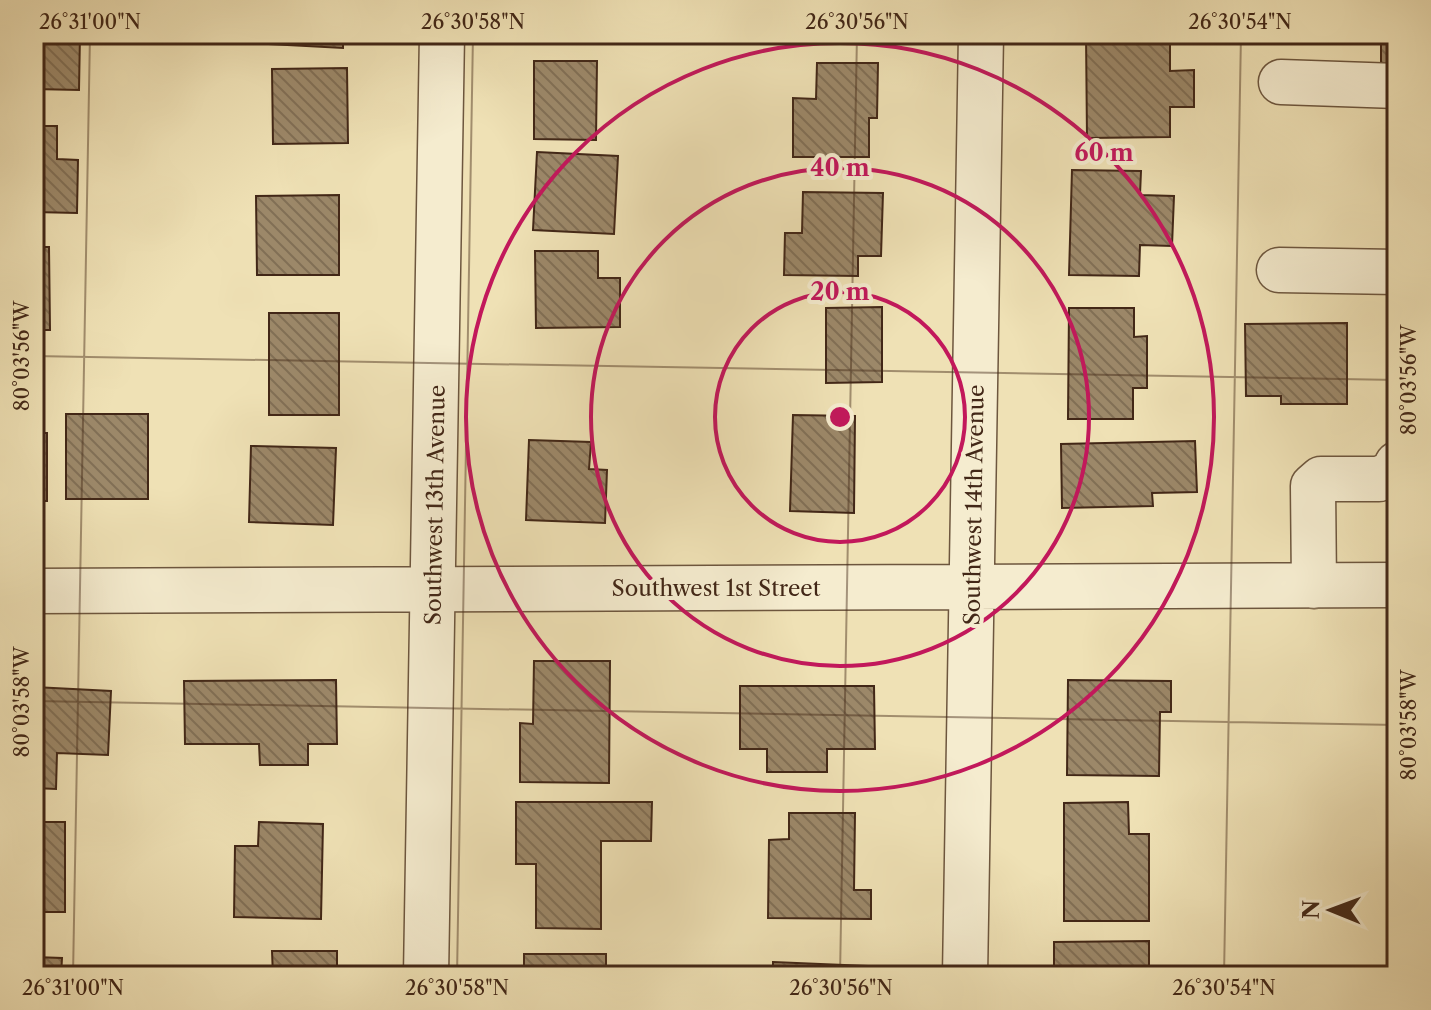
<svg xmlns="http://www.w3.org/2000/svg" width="1431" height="1010" font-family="'Libre Caslon Text',serif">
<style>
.building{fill:url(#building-back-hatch);stroke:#422717;stroke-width:2}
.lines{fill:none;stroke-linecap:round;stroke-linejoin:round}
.minor-casing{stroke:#6d563e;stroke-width:47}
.minor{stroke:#f5eccf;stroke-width:44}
.ticks{fill:none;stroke:#422717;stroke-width:2;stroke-opacity:0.45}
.ring{fill:none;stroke:#c2185b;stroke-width:4}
.labels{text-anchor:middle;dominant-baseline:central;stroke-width:8;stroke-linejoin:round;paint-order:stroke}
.street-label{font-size:22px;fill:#422717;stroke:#f5eccf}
.centre{fill:#c2185b;stroke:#f5eccf;stroke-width:4}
.ring-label{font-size:24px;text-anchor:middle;font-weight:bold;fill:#c2185b;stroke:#f5eccf;stroke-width:8;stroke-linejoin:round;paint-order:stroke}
.neatline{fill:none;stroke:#422717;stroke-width:3}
.ticks-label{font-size:20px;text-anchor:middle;fill:#422717}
</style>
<defs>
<pattern id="building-back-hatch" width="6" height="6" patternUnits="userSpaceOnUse" patternTransform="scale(2)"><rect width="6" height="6" fill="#9c8869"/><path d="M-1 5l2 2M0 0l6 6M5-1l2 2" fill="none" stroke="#816f55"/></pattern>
</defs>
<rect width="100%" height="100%" fill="#efe1b5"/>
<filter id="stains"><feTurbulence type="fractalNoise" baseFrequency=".0025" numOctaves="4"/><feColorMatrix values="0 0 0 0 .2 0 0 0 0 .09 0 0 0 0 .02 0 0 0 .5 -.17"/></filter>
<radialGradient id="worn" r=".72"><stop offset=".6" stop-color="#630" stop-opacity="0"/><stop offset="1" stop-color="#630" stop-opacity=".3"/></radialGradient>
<path class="building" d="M34,34H80L79,90L34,89Z
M233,34H343V48L232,42Z
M1086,34H1170V71L1194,70V107H1170V137L1087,138Z
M1381,34H1397V68H1381Z
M534,61H597L596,140L534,139Z
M817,63H878L877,118H869V157H793V98L816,99Z
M347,68L348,143L273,144L272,69Z
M34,126H57V159L78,160L77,213L34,212Z
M537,152L618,156L614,234L533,230Z
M1072,170L1141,171L1140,195L1174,196L1172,246L1140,245L1139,276L1069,275Z
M803,192L883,193L881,256H858V276L784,275L785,233H802Z
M339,195V275H257L256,196Z
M34,247H49L50,330H34Z
M535,251H598V278H620V327L536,328Z
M882,307V382L826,383V308Z
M1069,308H1134V337L1147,336V388H1133V419H1068Z
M269,313H339V415H269Z
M1347,323V404H1281V396H1246L1245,324Z
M66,414H148V499H66Z
M793,415L855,416L854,513L790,511Z
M34,433H47V501H34Z
M529,440L591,442L589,469L607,470L605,523L526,520Z
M1195,441L1197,492L1152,493L1153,506L1062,508L1061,444Z
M251,446L336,448L333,525L249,522Z
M534,661H610L609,783L520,782V723L533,724Z
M336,680L337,744H308V765H260L259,744H185L184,681Z
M1068,680L1171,681V712H1160L1159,776L1067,775Z
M740,686H874L875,749H827V772H767V749H740Z
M34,687L111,691L108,755L57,753L56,789L34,788Z
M516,802H652L651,841H601V929L536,928V864H516Z
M1128,802L1129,834H1149V921H1064V803Z
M789,813H855L854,890H871V919L768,918L769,840L789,839Z
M34,822H65V912H34Z
M259,822L323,824L321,919L234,917L235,846H258Z
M1149,941V976H1054V942Z
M272,951H337V976H273Z
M524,954H606V976H524Z
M34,957L62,958L61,976H34Z
M773,962L867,966L866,976H773Z"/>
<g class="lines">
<defs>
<path id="minor" d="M1281,82L1397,86
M1279,270L1397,272
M1314,586L1313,486L1321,479H1379L1395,472L1397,464
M34,591L1397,585
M426,976L442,34
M965,976L981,34"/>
</defs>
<use href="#minor" class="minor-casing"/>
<use href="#minor" class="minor"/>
</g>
<path class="ticks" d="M1346,34L1397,35M34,356L1397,380M34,701L1397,725M73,976L90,34M457,976L473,34M840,976L857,34M1224,976L1241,34"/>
<g class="ring">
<circle cx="840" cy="417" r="125"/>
<circle cx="840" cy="417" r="249"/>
<circle cx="840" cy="417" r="374"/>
</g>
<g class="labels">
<g class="street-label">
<text transform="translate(435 505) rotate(-89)">Southwest 13th Avenue</text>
<text transform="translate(974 505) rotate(-89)">Southwest 14th Avenue</text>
<text x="716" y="588">Southwest 1st Street</text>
</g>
</g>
<circle cx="840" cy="417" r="12" class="centre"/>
<g class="ring-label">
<text x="1104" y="161">60 m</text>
<text x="840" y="176">40 m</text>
<text x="840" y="300">20 m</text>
</g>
<rect width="1431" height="1010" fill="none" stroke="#efe1b5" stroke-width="88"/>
<g transform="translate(1331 910) rotate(271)" stroke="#f5eccf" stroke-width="6" paint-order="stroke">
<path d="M0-6L14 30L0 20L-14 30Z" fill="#422717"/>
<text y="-12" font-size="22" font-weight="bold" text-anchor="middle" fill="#422717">N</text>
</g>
<rect x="44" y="44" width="1343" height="922" class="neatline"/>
<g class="ticks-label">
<text x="90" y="29">26°31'00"N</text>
<text x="473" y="29">26°30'58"N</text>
<text x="857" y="29">26°30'56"N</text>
<text x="1240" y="29">26°30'54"N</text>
<text transform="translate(22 356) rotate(-90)" y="7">80°03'56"W</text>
<text transform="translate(1409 380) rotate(-90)" y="7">80°03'56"W</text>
<text transform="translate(22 702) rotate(-90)" y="7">80°03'58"W</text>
<text transform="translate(1409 725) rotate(-90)" y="7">80°03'58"W</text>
<text x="73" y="995">26°31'00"N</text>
<text x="457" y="995">26°30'58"N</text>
<text x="841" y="995">26°30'56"N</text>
<text x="1224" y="995">26°30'54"N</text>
</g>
<rect width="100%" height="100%" filter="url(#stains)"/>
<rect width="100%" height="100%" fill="url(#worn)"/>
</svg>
